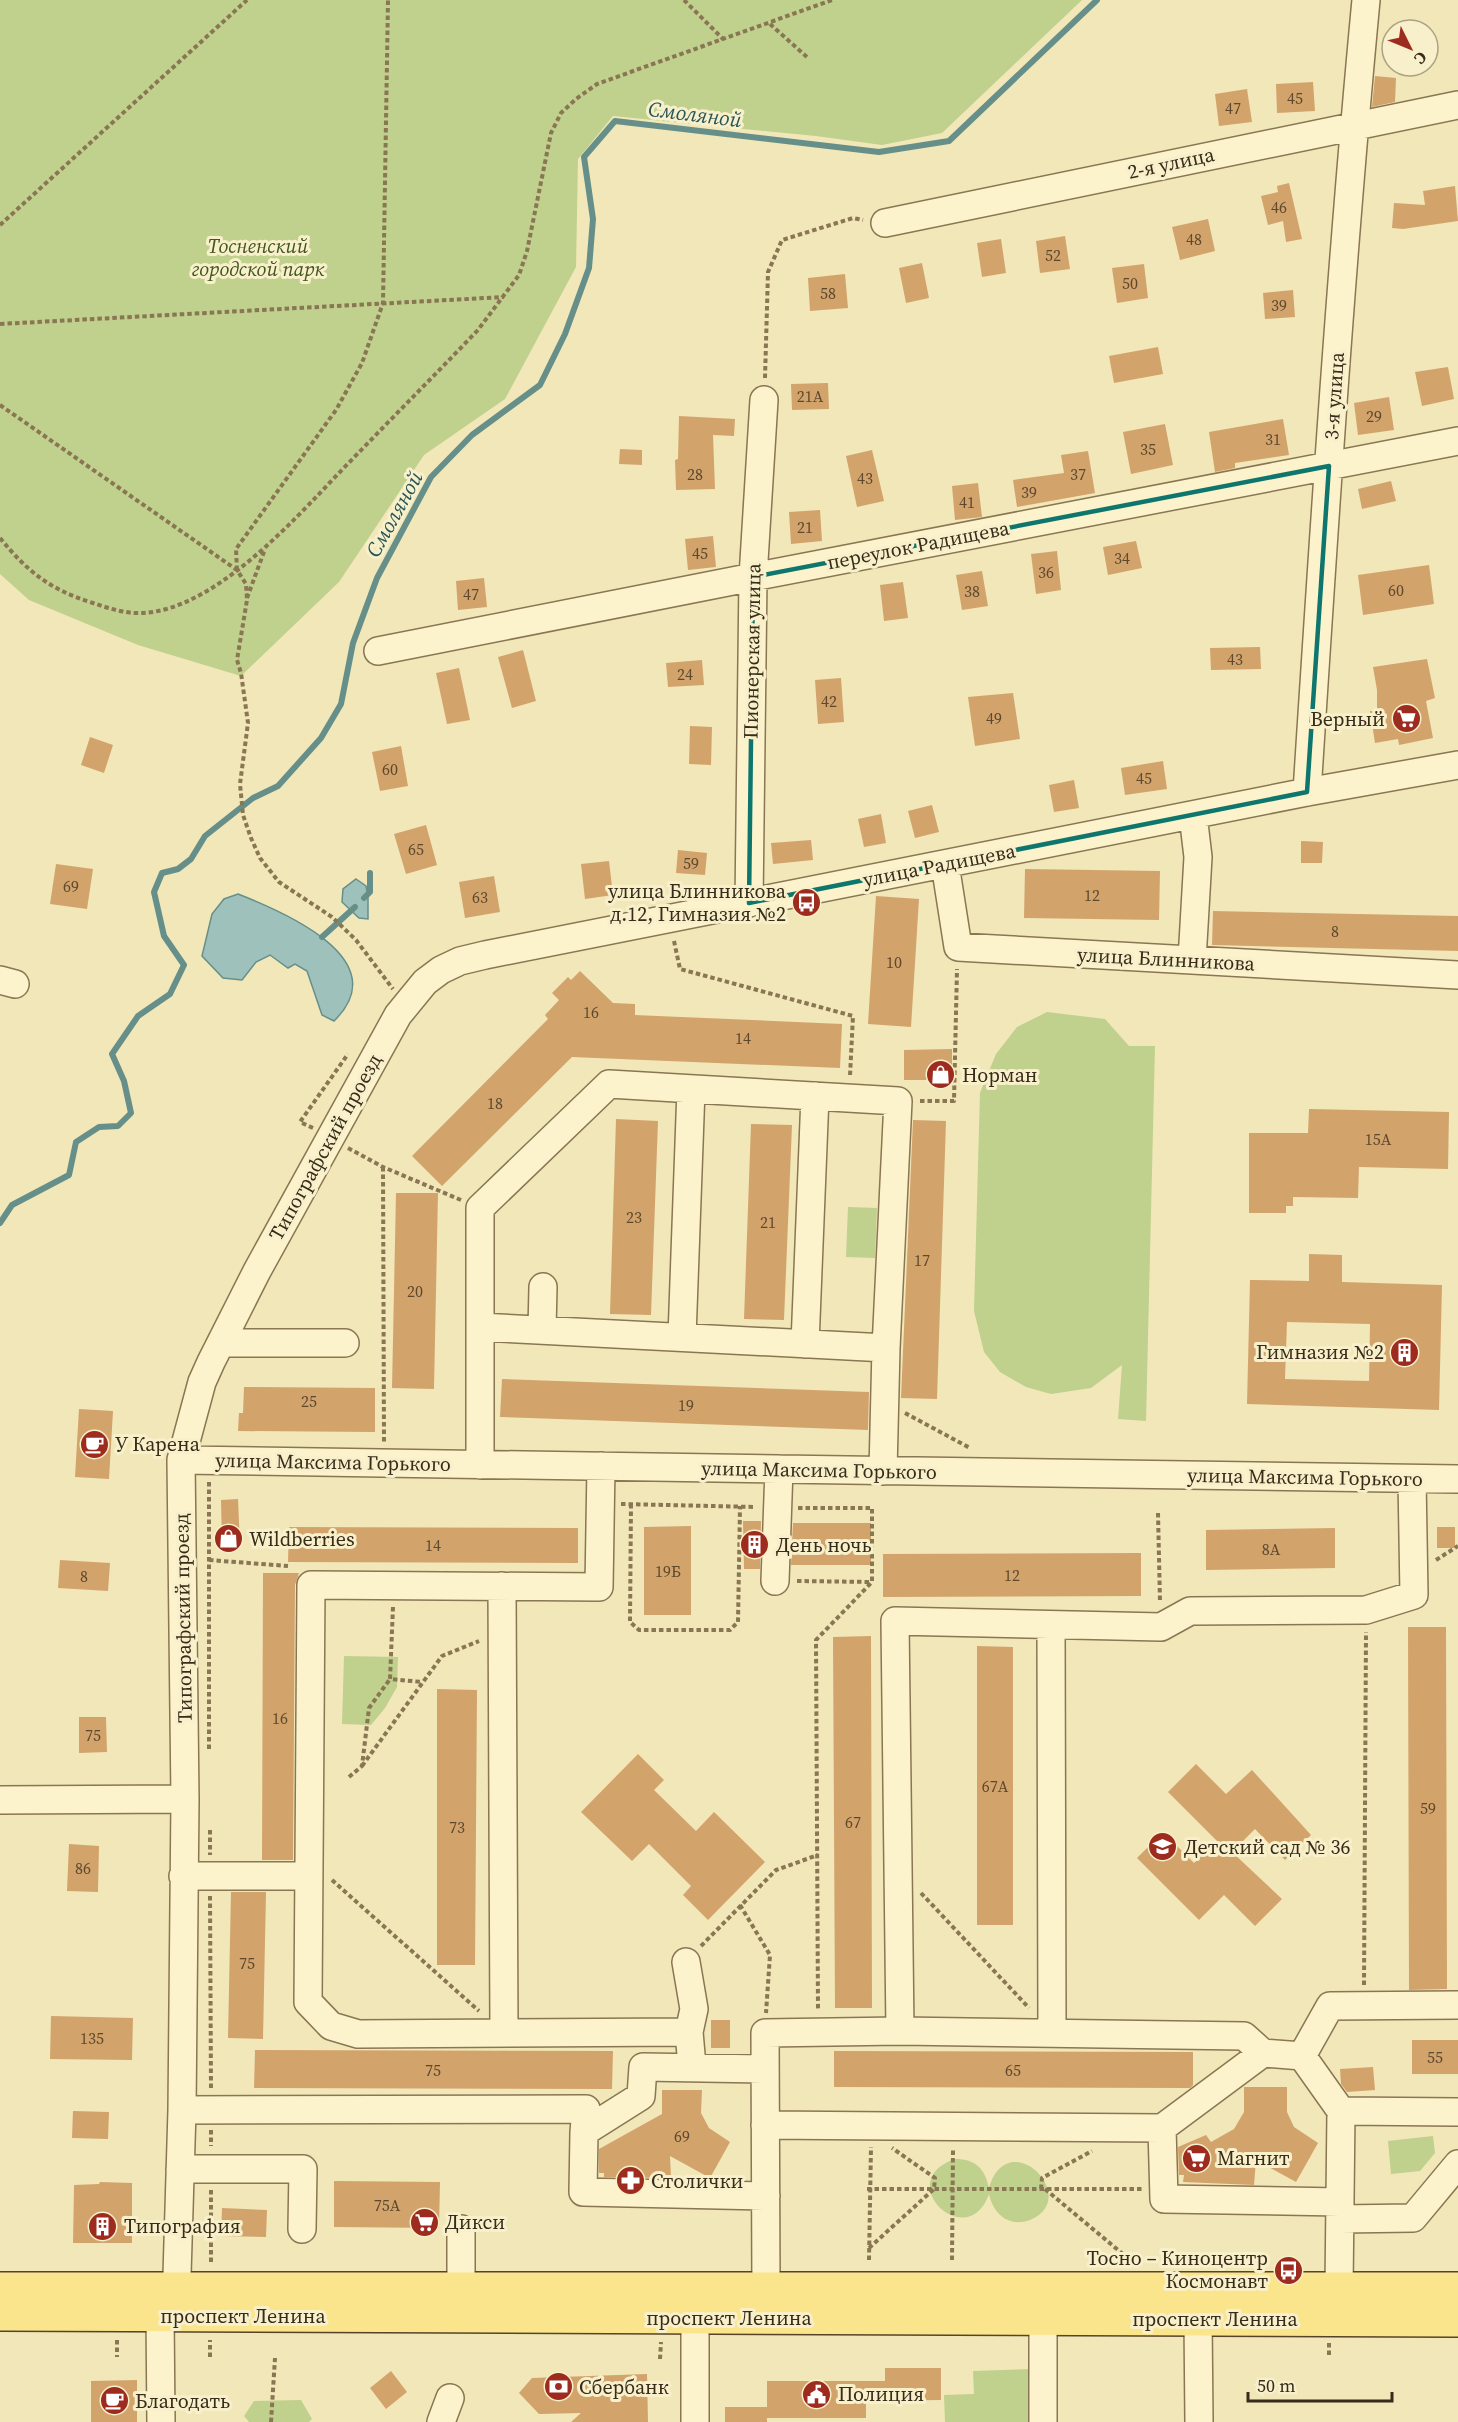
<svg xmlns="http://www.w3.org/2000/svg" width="1458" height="2422" font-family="'Source Serif 4',serif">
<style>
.green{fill:#c0d08d}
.water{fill:#9fc1bb;stroke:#668f8a;stroke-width:1.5}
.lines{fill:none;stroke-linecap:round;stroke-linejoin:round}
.stream{stroke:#668f8a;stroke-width:6}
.building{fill:#d3a36c;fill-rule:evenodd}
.minor-casing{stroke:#897653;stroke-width:30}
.major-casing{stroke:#564328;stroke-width:36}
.path{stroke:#897653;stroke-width:4;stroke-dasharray:4.5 3;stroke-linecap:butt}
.minor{stroke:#fcf3cd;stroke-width:27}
.major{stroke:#fae58c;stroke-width:33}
.marked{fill:none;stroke:#0f766e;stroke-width:4.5;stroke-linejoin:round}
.labels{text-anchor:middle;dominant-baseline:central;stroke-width:6;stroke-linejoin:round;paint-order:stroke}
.number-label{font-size:16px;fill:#5e492e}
.street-label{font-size:20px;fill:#372b19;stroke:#f8f0ca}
.park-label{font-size:20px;font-style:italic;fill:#41551e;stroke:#f8f0ca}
.poi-label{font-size:20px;fill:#372b19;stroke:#f8f0ca;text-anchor:start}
.water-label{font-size:21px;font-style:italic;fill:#275558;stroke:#f8f0ca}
</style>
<rect width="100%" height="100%" fill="#f1e7b9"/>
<path class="green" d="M0,0H1082L942,133L882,145L816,136L613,116L578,159L576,267L505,399L424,455L339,582L241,676L138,645L29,600L0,574Z
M1047,1012L1105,1019L1129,1046H1155L1146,1421L1118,1419L1122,1365L1091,1388L1051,1394L1026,1387L1000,1372L984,1352L974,1311L980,1093L996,1054L1017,1027Z
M848,1207L877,1208L875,1258L846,1257Z
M344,1656L398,1657L397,1687L385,1708L371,1725L342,1724Z
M1433,2136L1435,2153L1420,2171L1391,2174L1388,2141Z
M955,2159C976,2159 985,2169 989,2188C1008,2123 1083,2198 1030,2220C1008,2228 993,2213 989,2194C967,2255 891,2181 955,2159Z
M1032,2369L1034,2422H945L944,2395L974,2394L973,2371Z
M301,2400L312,2419L309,2422H249L244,2416L254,2401Z"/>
<path class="water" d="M356,879L366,886L368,896V919L359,918L342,902L343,889Z
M238,894C284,912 397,960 334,1021L322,1015L307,971L295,964L288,968L270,955L256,962L242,980L223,978L202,956L212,914L224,899Z"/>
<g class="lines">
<path class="stream" d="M364,898L370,892V873
M322,937L355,907
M0,1223L12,1205L69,1175L76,1142L99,1127L118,1126L131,1113L124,1081L112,1054L138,1016L170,994L184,965L164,936L154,892L162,873L178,869L191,859L205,836L253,798L278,786L321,738L341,704L353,643L377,578L431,477L472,435L540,385L565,334L589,268L593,219L584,157L615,121L879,152L949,141L1097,0"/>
</g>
<path class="building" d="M1375,76L1396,78L1395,102L1372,107Z
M1313,82L1315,111L1277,113L1276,84Z
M1247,89L1252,122L1219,126L1215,94Z
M1289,183L1302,239L1286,242L1283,221L1268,225L1261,196L1278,192L1277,186Z
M1455,186L1458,221L1403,229L1392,228L1394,203L1425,205L1423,191Z
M1208,219L1215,251L1180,260L1172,227Z
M1065,236L1070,269L1040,273L1036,241Z
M1001,239L1006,273L982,277L977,243Z
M922,263L929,298L906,303L899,268Z
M1144,264L1148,298L1117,303L1112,268Z
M845,274L848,308L810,311L808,278Z
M1293,290L1295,317L1265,319L1263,293Z
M1158,347L1163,374L1114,383L1109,356Z
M1448,367L1454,399L1422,406L1415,372Z
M828,383L829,409L792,410L791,384Z
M1389,397L1394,430L1358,435L1354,403Z
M679,416L735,419L734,436L713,435L715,489L676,490L675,460L678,459Z
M1283,419L1289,455L1235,463V468L1215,472L1209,432Z
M1165,424L1173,465L1131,474L1123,432Z
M620,449L642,450V465L619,464Z
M872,450L884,501L857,507L846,456Z
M1088,451L1095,493L1017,507L1013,480L1064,473L1061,455Z
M1391,481L1396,501L1362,509L1358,489Z
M978,483L982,517L955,520L952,486Z
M820,510L822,541L791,544L789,512Z
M713,536L716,567L688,570L685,539Z
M1136,541L1142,568L1108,575L1103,547Z
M1057,551L1061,590L1036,594L1031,554Z
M1429,565L1434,604L1363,615L1358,575Z
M982,571L988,606L962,610L956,575Z
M484,578L487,607L458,610L456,581Z
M903,582L908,618L884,621L880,585Z
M1260,647L1261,669L1211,670L1210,648Z
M523,650L536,701L512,708L498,657Z
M1427,659L1435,698L1426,701L1433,738L1399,745L1398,739L1375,743L1370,711H1377V690L1373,667Z
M702,660L704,685L668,687L666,663Z
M459,668L470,720L447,724L436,673Z
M841,678L844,722L818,724L815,680Z
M1013,693L1020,739L975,746L968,697Z
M690,726L712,727L711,765L689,764Z
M90,737L113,745L104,773L81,765Z
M401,746L408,786L380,791L372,752Z
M1163,761L1167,789L1125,795L1121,768Z
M1074,780L1079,808L1054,812L1049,785Z
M932,805L939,832L915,838L908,811Z
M881,814L886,843L864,847L858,819Z
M426,825L437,865L406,874L394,834Z
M811,840L813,860L773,864L771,843Z
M1301,841L1323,842L1322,863H1301Z
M678,850L707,853L705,875L676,873Z
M609,861L613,895L585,899L581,864Z
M56,864L93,869L87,909L50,904Z
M1025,869L1160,871L1159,920L1024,918Z
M494,876L500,912L465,918L459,882Z
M876,896L919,899L911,1027L868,1024Z
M1213,911L1458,916V951L1212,945Z
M580,971L613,1003L635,1004V1015L842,1024L840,1068L572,1057L442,1186L412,1156L548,1019L545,1015L559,1000L552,993L568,977L571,980Z
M952,1049V1080H904V1050Z
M1309,1109L1449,1112L1448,1169L1359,1167L1358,1198L1293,1197V1206H1286V1213H1249V1133H1308Z
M616,1119L658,1121L651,1315L610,1314Z
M913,1120L946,1121L937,1399L901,1398Z
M751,1124L792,1125L784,1320L744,1319Z
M396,1193H438L434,1389L392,1388Z
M1309,1254L1342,1255V1282L1442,1285L1439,1410L1247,1404L1250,1280L1309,1281ZM1287,1322L1370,1324L1369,1381L1285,1379Z
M502,1379L869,1392L868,1430L500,1417Z
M244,1387L375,1388V1432L238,1431L239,1413H243Z
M79,1409L113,1411L109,1479L75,1477Z
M238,1499L240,1545L222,1546L221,1500Z
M743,1521H761L760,1569H744Z
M793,1523H871V1565H791Z
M691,1526V1615H644V1527Z
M289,1527L578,1528V1563L288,1562Z
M1437,1527H1455V1548H1437Z
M1335,1528V1568L1206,1570V1530Z
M1141,1553V1596L883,1597V1554Z
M60,1560L110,1563L108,1591L58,1588Z
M263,1573H299L295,1585L293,1860H262Z
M1408,1627H1446L1447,1989L1409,1990Z
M871,1636L872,2008H835L833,1637Z
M977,1646L1013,1647V1925H977Z
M437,1689L477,1690L475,1965H437Z
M79,1717H106L107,1752L79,1753Z
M638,1754L664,1780L654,1790L696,1831L714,1812L765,1862L708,1920L683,1895L691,1886L649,1844L632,1861L581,1812Z
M1196,1764L1226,1794L1252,1770L1311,1835L1285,1860L1255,1829L1232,1852L1282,1899L1255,1926L1224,1895L1199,1920L1137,1858L1163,1832L1194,1863L1217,1841L1168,1792Z
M69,1844L99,1846L98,1892L67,1891Z
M231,1892H266L263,2039L228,2038Z
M51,2016L133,2018L132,2060L50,2059Z
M711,2020H730V2048H711Z
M1412,2040H1458V2074H1412Z
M255,2050L613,2051L612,2089L254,2088Z
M834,2051L1193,2052V2085L1190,2088L834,2087Z
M1373,2067L1375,2090L1347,2092L1341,2084L1340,2069Z
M1244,2087H1287V2112L1294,2127L1318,2143L1296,2182L1256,2160L1254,2185L1183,2182L1184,2175H1179L1178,2147L1206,2135L1211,2142L1234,2129L1244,2112Z
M662,2090H702L701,2113L709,2128L730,2142L710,2178L670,2156L671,2178L604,2177V2173H599V2149L662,2114Z
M73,2111L109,2112L108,2139L72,2138Z
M334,2181L440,2182L439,2228L334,2227Z
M100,2182L132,2183V2243H73L74,2185L99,2184Z
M222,2208L267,2210L266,2237L221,2236Z
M885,2368H941V2400L866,2401V2418H767V2422H725V2407H767V2381H885Z
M391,2371L407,2392L386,2409L370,2388Z
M647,2374L648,2422H571L581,2413L539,2414L519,2393L532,2378Z
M137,2380V2422H91V2381Z"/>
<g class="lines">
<defs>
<path id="minor" d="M885,223L1458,105
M378,651L753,577L1458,441
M1307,792C1324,528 1341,264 1366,0
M945,864L958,947L1458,975
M749,903L753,577L764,400
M1192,960L1198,857L1193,815
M0,980L15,984
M480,1327L886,1348
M542,1330L543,1287
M682,1337L691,1089
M221,1343H345
M805,1344L815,1096
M181,1460L1458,1479
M480,1465V1208L609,1084L898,1101L886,1348L883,1471
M601,1466L599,1587L311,1585L308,2002L331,2026L358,2034L689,2032L692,2066
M1412,1479L1414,1595L1366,1610L1190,1611L1161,1627L895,1621L900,2031L1244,2036L1263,2053L1302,2056L1330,2006L1458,2005
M775,1581L779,1469
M502,1586L504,2033
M1051,1625L1052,2033
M0,1800L185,1799
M183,1876H309
M686,1962L694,2009L689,2032
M1263,2053L1162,2128L1164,2199L1340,2202
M1302,2056L1341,2111L1339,2288
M765,2069L643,2067L641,2096L584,2132L583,2192L766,2196
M182,2110L586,2109L584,2132
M1341,2111L1458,2112
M765,2125L1162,2128
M180,2169H303L302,2229
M1340,2219L1413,2218L1458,2164
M461,2288V2229
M766,2288L765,2033L900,2031
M176,2308L182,2110L185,1799L181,1460L202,1382L211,1362L257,1271L398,1015L425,982L441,970L460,961L485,955L1307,792L1458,765
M160,2315L161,2422
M1043,2319V2422
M1198,2319L1199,2422
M441,2422L450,2398
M695,2422V2297"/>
<path id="major" d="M0,2289H1458
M0,2314L1458,2320"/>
</defs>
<use href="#minor" class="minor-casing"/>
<use href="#major" class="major-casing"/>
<path class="path" d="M684,0L723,39
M770,24L807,57
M0,225L247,0
M0,324L504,297
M765,378L768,272L782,240L853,218L863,220
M0,405L237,570L246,584L247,600L237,660L241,673L248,723L240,784L243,815L251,838L260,858L279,882L332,917L356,940L393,989
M0,538C27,571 49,589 90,602C108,608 125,614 143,613C215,609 292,522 339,473C385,425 432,378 478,330L519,275L527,251L551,133L561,113L576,99L597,84L832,0
M237,570L236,549L336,410L362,363L383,303L388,0
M247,598L265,549
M674,941L680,969L853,1016L850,1076
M920,1101H954L957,969
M313,1128L300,1122L348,1054
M348,1148L383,1167L461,1200
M383,1167L384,1442
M905,1413L970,1448
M209,1482V1750
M621,1504L755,1507
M631,1504L630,1622L639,1630H730L738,1622L740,1506
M798,1508H872V1582L816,1640L818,2010
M1158,1513L1160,1602
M209,1560L288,1566
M1436,1560L1458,1546
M797,1581L871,1582
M393,1607L390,1679L422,1682
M362,1766L442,1656L479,1641
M349,1777L362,1766L369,1708L390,1679
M210,1830V1855
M332,1880L479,2011
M921,1893L1029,2008
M210,1896L211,2089
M740,1905L770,1955L766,2013
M701,1946L776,1870L818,1855
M1364,1985L1366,1632
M211,2130V2146
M867,2189H1142
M1041,2189L1042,2178L1092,2151
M1045,2189L1130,2260
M211,2190V2263
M869,2248L934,2189L935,2178L892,2148
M869,2260L871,2147
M952,2260L953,2148
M117,2340V2357
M1329,2355V2342
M210,2357V2340
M660,2359L661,2342
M271,2422L275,2358"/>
<use href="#minor" class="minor"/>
<use href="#major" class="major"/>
</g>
<path class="marked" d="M1329,466L1307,792L749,903L753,577Z"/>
<defs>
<symbol id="supermarket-disc" viewBox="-11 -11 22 22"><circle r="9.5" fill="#9d2c1e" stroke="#f8f0ca"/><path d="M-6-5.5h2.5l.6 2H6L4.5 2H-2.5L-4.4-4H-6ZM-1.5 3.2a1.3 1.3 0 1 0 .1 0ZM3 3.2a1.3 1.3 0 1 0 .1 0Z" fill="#fff"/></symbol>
<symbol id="bus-disc" viewBox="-11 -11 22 22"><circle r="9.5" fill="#9d2c1e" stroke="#f8f0ca"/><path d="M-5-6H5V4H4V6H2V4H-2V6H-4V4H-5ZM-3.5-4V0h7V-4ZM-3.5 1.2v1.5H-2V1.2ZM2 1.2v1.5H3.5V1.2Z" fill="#fff"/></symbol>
<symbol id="shop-disc" viewBox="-11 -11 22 22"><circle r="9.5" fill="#9d2c1e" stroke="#f8f0ca"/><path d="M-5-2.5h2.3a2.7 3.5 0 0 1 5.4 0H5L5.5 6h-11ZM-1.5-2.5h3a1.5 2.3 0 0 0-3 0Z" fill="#fff"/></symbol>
<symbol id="building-disc" viewBox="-11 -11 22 22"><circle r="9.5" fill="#9d2c1e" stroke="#f8f0ca"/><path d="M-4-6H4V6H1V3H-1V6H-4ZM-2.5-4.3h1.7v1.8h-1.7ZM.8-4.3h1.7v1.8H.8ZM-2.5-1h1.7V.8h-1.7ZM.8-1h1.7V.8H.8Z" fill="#fff"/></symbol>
<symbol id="cafe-disc" viewBox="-11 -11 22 22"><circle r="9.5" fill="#9d2c1e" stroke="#f8f0ca"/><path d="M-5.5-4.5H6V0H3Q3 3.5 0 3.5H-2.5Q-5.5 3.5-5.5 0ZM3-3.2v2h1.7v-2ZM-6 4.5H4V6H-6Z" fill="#fff"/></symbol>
<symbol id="school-disc" viewBox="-11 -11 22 22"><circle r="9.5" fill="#9d2c1e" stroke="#f8f0ca"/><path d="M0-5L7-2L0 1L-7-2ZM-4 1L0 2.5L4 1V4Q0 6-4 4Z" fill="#fff"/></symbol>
<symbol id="pharmacy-disc" viewBox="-11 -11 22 22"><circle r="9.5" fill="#9d2c1e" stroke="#f8f0ca"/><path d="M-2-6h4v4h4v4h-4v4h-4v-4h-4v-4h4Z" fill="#fff"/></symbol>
<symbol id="bank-disc" viewBox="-11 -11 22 22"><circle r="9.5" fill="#9d2c1e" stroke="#f8f0ca"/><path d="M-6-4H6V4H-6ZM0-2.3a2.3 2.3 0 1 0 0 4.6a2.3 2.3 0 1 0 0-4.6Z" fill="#fff"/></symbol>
<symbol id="civic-disc" viewBox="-11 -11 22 22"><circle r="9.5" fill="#9d2c1e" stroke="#f8f0ca"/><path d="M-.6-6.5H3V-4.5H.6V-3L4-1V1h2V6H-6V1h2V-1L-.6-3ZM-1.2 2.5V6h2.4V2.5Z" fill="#fff"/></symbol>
</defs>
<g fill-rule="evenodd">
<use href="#supermarket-disc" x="1390" y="702" width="33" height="33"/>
<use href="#bus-disc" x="790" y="886" width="33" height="33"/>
<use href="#shop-disc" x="924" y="1058" width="33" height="33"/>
<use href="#building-disc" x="1388" y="1336" width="33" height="33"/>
<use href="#cafe-disc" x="78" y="1428" width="33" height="33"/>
<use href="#shop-disc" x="212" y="1522" width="33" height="33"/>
<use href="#building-disc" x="738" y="1528" width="33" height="33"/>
<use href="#school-disc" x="1146" y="1830" width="33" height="33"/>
<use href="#supermarket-disc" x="1180" y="2142" width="33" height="33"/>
<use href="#pharmacy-disc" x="614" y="2164" width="33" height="33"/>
<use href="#supermarket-disc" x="408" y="2206" width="33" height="33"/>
<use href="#building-disc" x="86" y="2210" width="33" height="33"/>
<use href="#bus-disc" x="1272" y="2254" width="33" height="33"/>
<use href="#bank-disc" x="542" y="2370" width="33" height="33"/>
<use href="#civic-disc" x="800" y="2378" width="33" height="33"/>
<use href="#cafe-disc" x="98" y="2384" width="33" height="33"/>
</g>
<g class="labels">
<g class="number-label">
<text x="1295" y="98">45</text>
<text x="1233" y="108">47</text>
<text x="1279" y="207">46</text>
<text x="1194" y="239">48</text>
<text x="1053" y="255">52</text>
<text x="1130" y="283">50</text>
<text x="828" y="293">58</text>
<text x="1279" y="305">39</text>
<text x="810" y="396">21А</text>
<text x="1374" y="416">29</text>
<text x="1273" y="439">31</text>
<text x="1148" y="449">35</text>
<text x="695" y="474">28</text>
<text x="1078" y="474">37</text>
<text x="865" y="478">43</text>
<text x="1029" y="492">39</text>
<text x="967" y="502">41</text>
<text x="805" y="527">21</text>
<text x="700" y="553">45</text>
<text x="1122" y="558">34</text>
<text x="1046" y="572">36</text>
<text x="1396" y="590">60</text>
<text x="972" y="591">38</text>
<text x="471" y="594">47</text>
<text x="1235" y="659">43</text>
<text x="685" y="674">24</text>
<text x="829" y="701">42</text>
<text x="994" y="718">49</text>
<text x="390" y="769">60</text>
<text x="1144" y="778">45</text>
<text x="416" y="849">65</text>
<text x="691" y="863">59</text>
<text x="71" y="886">69</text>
<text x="1092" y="895">12</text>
<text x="480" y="897">63</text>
<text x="1335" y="931">8</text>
<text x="894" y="962">10</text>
<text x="591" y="1012">16</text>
<text x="743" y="1038">14</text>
<text x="495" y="1103">18</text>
<text x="1378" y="1139">15А</text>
<text x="634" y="1217">23</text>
<text x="768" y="1222">21</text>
<text x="922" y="1260">17</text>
<text x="415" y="1291">20</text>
<text x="309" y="1401">25</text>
<text x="686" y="1405">19</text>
<text x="433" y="1545">14</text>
<text x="1271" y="1549">8А</text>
<text x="668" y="1571">19Б</text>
<text x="1012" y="1575">12</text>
<text x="84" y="1576">8</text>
<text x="280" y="1718">16</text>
<text x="93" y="1735">75</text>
<text x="995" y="1786">67А</text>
<text x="1428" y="1808">59</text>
<text x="853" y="1822">67</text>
<text x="457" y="1827">73</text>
<text x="83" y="1868">86</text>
<text x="247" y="1963">75</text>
<text x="92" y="2038">135</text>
<text x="1435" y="2057">55</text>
<text x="433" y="2070">75</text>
<text x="1013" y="2070">65</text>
<text x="682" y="2136">69</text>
<text x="387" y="2205">75А</text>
</g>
<g class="street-label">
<text transform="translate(1171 163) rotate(-12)">2-я улица</text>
<text transform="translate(1334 396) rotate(-86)">3-я улица</text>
<text transform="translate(918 545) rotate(-11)">переулок Радищева</text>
<text transform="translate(752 651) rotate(-89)">Пионерская улица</text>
<text transform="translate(939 865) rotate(-11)">улица Радищева</text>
<text transform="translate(1166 959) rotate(3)">улица Блинникова</text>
<text transform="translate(325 1147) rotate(-61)">Типографский проезд</text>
<text transform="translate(333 1462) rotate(1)">улица Максима Горького</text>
<text transform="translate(819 1470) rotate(1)">улица Максима Горького</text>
<text transform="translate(1305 1477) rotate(1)">улица Максима Горького</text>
<text transform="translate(183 1618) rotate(-91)">Типографский проезд</text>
<text x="243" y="2316">проспект Ленина</text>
<text x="729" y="2318">проспект Ленина</text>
<text x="1215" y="2319">проспект Ленина</text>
</g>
<g class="park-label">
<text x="258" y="246">Тосненский<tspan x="258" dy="23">городской парк</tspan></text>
</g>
<g class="poi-label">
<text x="1385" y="719" text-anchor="end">Верный</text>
<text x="786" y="891" text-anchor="end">улица Блинникова<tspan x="786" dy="23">д.12, Гимназия №2</tspan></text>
<text x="962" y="1075">Норман</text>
<text x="1384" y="1352" text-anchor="end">Гимназия №2</text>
<text x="115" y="1444">У Карена</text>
<text x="249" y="1539">Wildberries</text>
<text x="776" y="1545">День ночь</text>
<text x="1184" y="1847">Детский сад № 36</text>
<text x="1217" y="2158">Магнит</text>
<text x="651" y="2181">Столички</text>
<text x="445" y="2222">Дикси</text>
<text x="124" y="2226">Типография</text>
<text x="1268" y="2258" text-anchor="end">Тосно – Киноцентр<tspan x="1268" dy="23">Космонавт</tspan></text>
<text x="579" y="2387">Сбербанк</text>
<text x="838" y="2394">Полиция</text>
<text x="135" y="2401">Благодать</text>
</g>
<g class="water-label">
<text transform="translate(695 114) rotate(7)">Смоляной</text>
<text transform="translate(394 514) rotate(-61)">Смоляной</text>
</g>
</g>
<g transform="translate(1410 48) rotate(133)"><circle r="28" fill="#f8f0ca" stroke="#aba183" stroke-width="1.5"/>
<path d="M0-4.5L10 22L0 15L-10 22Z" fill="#9d2c1e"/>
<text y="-9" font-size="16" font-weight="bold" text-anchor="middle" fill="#372b19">С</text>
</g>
<path d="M1248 2392v9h144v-9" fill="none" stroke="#372b19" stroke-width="3"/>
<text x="1257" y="2392" font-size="18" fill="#372b19" stroke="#f8f0ca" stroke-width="4.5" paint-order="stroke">50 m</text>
</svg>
